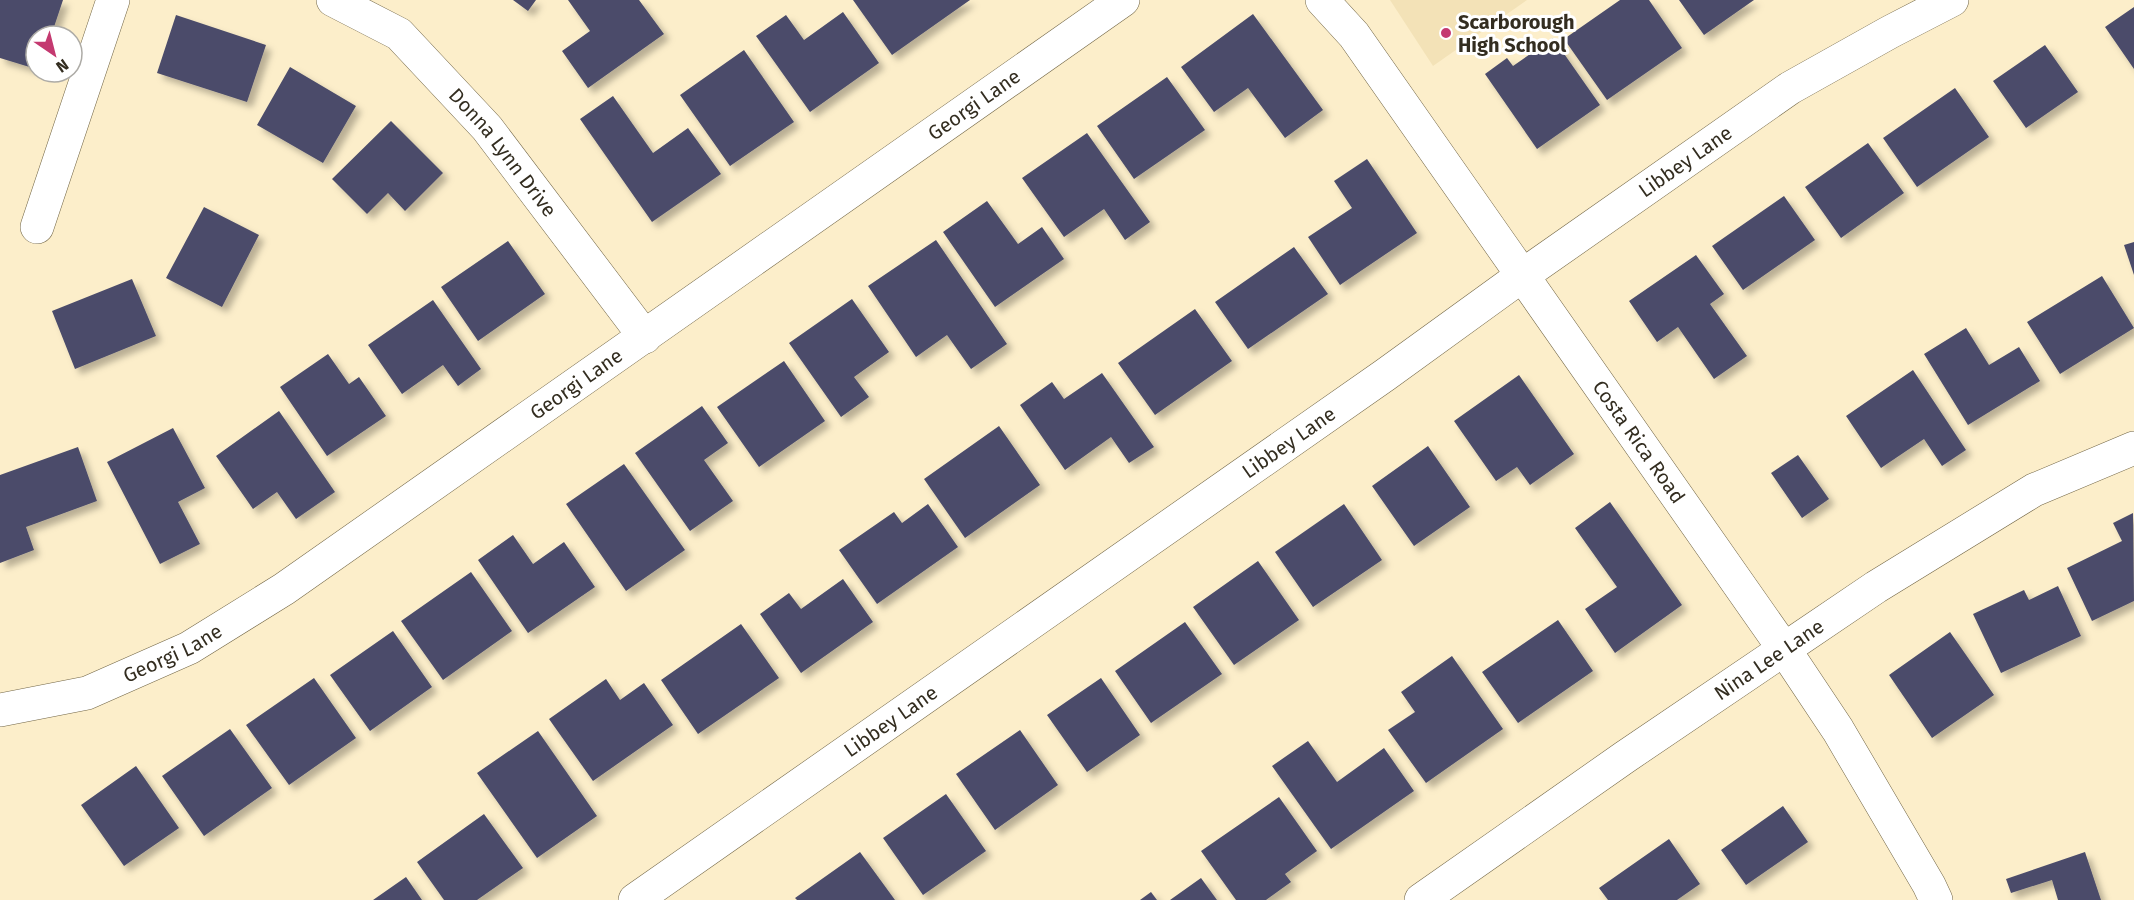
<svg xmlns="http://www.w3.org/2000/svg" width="2134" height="900" font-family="'Fira Sans',sans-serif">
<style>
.built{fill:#f3e2b7}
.building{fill:#4b4c6a;filter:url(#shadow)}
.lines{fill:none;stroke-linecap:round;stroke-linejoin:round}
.minor-casing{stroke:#726646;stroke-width:34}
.minor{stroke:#fff;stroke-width:33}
.poi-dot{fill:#c43970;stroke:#fff;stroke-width:2}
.labels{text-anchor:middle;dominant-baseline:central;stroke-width:6;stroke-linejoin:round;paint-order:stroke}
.poi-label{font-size:20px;font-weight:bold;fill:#332d20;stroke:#fff;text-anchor:start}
.street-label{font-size:20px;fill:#332d20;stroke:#fff}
</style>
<defs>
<filter id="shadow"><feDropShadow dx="5.5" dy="5.5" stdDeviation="3" flood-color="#0004"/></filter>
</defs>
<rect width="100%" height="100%" fill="#fceeca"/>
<path class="built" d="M1390,0H1527L1433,66Z"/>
<path class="building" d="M0,0H63L51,36H36V69L0,58Z
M513,0H536L528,11Z
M568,0H639L664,34L588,88L562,51L590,31Z
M853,0H970L892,55Z
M1620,0H1649L1682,48L1607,100L1564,39Z
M1679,0H1754L1704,35Z
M2134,7V69L2105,27Z
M843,12L879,63L810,112L756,36L786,15L804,40Z
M1253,14L1323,110L1285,138L1248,88L1214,112L1181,67Z
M176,15L266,45L247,102L157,73Z
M1553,38L1600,105L1537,149L1485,74L1507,58L1513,66Z
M2045,45L2078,92L2026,128L1993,81Z
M744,50L794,122L730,166L680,95Z
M290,67L356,106L323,163L257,125Z
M1167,77L1205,130L1134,179L1097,126Z
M1955,88L1989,137L1917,187L1883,138Z
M613,96L653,153L688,128L721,174L652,222L580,119Z
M391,121L443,173L405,211L388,193L367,214L332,179Z
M1087,133L1150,222L1125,240L1104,209L1064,237L1022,178Z
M1868,143L1904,193L1841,238L1805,187Z
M1367,159L1417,233L1340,285L1308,237L1352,208L1334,181Z
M1784,196L1815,240L1743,290L1712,246Z
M987,201L1018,244L1042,227L1064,259L995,307L943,232Z
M204,207L259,235L222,307L166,278Z
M936,240L1007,344L971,369L947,335L916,357L868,286Z
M508,241L545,294L478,341L441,287Z
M2134,242V275L2124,245Z
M1294,247L1328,294L1248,349L1215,302Z
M1696,255L1724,294L1710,304L1747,356L1714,379L1678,327L1657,342L1629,301Z
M2102,276L2134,328L2060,374L2027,322Z
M132,279L156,336L75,369L52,311Z
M852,299L889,352L854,377L869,397L841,417L789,343Z
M433,300L481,369L458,386L443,365L402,394L368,345Z
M1195,309L1232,361L1155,415L1118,363Z
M1966,328L1989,365L2019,347L2040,381L1968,425L1924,354Z
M328,354L349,384L359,377L386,416L327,456L280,387Z
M784,361L825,421L759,467L717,407Z
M1913,370L1966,450L1942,466L1924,439L1881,468L1846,416Z
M1102,373L1154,447L1129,463L1111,437L1065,470L1020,405L1052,382L1064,399Z
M1519,375L1574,454L1530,485L1517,467L1496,481L1454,421Z
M702,406L728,443L704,460L733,501L690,531L635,453Z
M279,411L335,492L296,519L277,492L253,509L216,456Z
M999,426L1040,485L965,538L924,479Z
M173,428L205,488L178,502L200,544L160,564L107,462Z
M1428,446L1470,507L1414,546L1372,486Z
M78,447L97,501L26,527L34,550L0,563V475Z
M1798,455L1829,499L1802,518L1771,473Z
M624,464L685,550L626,591L566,504Z
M1610,502L1682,605L1615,653L1585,609L1617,587L1575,528Z
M928,504L958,547L877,604L839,550L894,512L902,523Z
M1344,504L1382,560L1313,607L1275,552Z
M2133,513L2134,601L2092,621L2067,568L2122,541L2113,523Z
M513,535L533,564L564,542L595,587L528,633L478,560Z
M1258,561L1299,620L1234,665L1193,607Z
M471,572L512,631L443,680L401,621Z
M843,579L873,622L801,673L760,614L789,593L801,609Z
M2058,586L2081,636L2001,673L1973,614L2024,590L2029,600Z
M1558,620L1593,671L1518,723L1482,672Z
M1185,622L1222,674L1151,723L1115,671Z
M741,624L779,678L698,734L661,680Z
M393,631L432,687L370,731L330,675Z
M1950,632L1994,695L1932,738L1889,675Z
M1452,656L1503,729L1426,783L1388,730L1415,712L1401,692Z
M314,678L356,738L289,785L246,725Z
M1101,678L1140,735L1087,772L1047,715Z
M606,679L620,700L644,683L673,725L593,781L549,719Z
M230,729L272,788L204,836L162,776Z
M1020,730L1058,785L995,830L956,774Z
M538,731L597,816L537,858L477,773Z
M1308,741L1337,782L1384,748L1414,791L1331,849L1272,766Z
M136,766L179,828L124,866L81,805Z
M946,794L986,851L923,895L883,838Z
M1279,797L1317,851L1285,874L1291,882L1266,900H1236L1201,851Z
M1783,806L1808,842L1746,885L1721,850Z
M484,814L523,868L477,900H444L417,862Z
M1669,839L1700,884L1677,900H1608L1599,888Z
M860,852L895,900H797L795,898Z
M2085,852L2101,900H2058L2052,880L2011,893L2006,879Z
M406,877L422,900H373Z
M1201,878L1217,900H1170Z
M1151,892L1157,900H1140Z"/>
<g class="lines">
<defs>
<g id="minor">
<path id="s1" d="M333,0L399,34L487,128L645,337"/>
<path id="s2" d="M1322,0L1354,35L1784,649L1838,730L1929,885L1936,900"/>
<path d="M37,227L113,0"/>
<path id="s3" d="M0,710L87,693L189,648L284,589L1123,0"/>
<path id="s4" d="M635,900L1385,375L1523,275L1790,88L1890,32L1952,0"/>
<path id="s5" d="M1421,900L1625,757L1876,587L2034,490L2134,448"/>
</g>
</defs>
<use href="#minor" class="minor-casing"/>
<use href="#minor" class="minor"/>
</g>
<circle class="poi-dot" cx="1446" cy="33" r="6"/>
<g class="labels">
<g class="poi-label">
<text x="1458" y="22">Scarborough<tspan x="1458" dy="23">High School</tspan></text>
</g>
<g class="street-label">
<text stroke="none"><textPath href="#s3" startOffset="1155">Georgi Lane</textPath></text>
<text stroke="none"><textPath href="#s1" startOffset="232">Donna Lynn Drive</textPath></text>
<text stroke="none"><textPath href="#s4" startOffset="1284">Libbey Lane</textPath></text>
<text stroke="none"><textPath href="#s3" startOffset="669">Georgi Lane</textPath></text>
<text stroke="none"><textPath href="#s4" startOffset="798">Libbey Lane</textPath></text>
<text stroke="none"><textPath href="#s2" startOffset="544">Costa Rica Road</textPath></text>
<text stroke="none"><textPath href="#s3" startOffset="183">Georgi Lane</textPath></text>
<text stroke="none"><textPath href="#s5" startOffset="423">Nina Lee Lane</textPath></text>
<text stroke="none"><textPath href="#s4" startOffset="312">Libbey Lane</textPath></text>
</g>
</g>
<g transform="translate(54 54) rotate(145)"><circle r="28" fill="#ffffff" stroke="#adaba6" stroke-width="1.5"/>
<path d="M0-4.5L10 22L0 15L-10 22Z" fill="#c43970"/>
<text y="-9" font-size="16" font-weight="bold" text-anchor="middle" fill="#332d20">N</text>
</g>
</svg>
